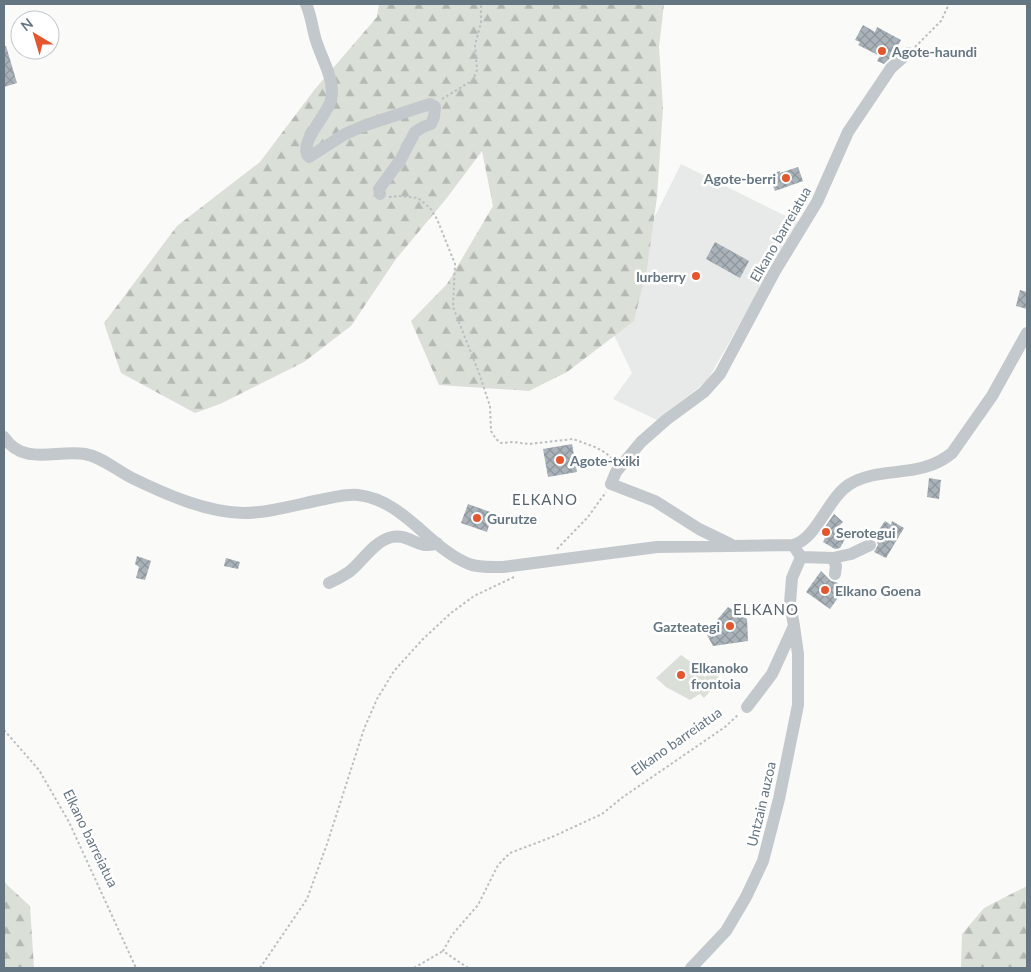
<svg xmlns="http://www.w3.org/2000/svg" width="1031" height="972" font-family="Lato,sans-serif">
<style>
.built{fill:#e8e9e9}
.forest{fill:url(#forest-firs)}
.park{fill:#dadfd7}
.building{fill:url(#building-cross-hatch)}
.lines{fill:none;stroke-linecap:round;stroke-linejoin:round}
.path{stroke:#bbbfc2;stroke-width:2;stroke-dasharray:2.5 2.5;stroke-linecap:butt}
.minor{stroke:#c3c8cc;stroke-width:12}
.poi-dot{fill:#e4572e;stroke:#fff;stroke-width:2}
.labels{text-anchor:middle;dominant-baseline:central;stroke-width:5;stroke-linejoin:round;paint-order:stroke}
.poi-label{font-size:14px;font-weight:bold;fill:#657683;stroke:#fff;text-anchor:start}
.street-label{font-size:14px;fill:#657683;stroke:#fff}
.neighbourhood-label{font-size:15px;letter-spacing:1px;fill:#57646e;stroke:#fff}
</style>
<defs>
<pattern id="forest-firs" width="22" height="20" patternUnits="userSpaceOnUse" patternTransform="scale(1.25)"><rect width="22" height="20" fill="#dadfd7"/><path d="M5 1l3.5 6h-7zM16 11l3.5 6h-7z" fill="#b4b9b4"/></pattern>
<pattern id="building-cross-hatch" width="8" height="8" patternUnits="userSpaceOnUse" patternTransform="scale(1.25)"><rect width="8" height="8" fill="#aab3b9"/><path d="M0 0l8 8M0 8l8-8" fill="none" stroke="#8e969c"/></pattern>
</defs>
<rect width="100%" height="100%" fill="#fafaf8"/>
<path class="built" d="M681,164L798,222L707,381L657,420L613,399L632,373L605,316Z"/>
<path class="forest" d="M379,4H664L659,47L663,108L657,197L647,268L634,321L567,372L529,391L439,385L411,321L447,284L493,206L482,151L446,199L396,259L351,326L304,362L220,404L195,413L121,373L104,323L177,226L260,162L315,89L377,17Z
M4,882L30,906L34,968H4Z
M1027,886V968H961L962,934L984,908Z"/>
<path class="park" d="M681,655L692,663L705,677L711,671L721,679L704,698L700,694L690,700L666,687L656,678Z"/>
<path class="building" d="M863,25L875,32L877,27L901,40L893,55L884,64L877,61L880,56L858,45L860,42L855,40Z
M4,46H6L17,83L4,87Z
M798,167L803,181L775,191L769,175L780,171V173Z
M715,242L749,261L740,278L706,259Z
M1020,290L1027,292V309L1016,306Z
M572,444L577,472L548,477L543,449Z
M929,478L941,480L939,499L927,497Z
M468,504L493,513L487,532L461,523Z
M834,514L843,522L839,526L849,532L840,548L835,549L823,542L825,538L820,534Z
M885,521L891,525L892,521L904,528L886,558L874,552L878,545L877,541L873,538Z
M137,556L151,561L145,580L136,578L139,567L135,564Z
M226,558L240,562L238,569L224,566Z
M821,571L831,581L836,582L845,588L830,609L806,592Z
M728,607L747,619L748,641L713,646L706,633Z"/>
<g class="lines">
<path class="path" d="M915,47L941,21L949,4
M442,99L473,80L477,70L475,45L481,23V4
M389,197L400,196L418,198L430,208L437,219L455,264L453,307L479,373L490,406L491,431L496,439L501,443L513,442L529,444L573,439L595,447L606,453L613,460
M557,549L588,517L606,492
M4,730L39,770L69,822L136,968
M260,968L307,899L327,844L364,729L377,699L394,671L423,639L451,613L474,596L514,577
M414,968L443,951
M468,968L443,951L452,935L478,905L498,865L510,853L552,837L602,814L623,797L725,727L739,714"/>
<path class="minor" d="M306,4C311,15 312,26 315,37C320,57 336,79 331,100C328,114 297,144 309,157L345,134L366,125L430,104L435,107L434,117L431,124L423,127L415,132L401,159L379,189L380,194
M4,437C24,467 57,449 85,454C102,457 116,470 132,478C165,494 205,512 243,513C270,513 298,504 325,499C335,497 347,494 358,495C404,500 429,548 469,564C480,568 492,567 503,567L657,547L793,545C817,539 828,497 850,484C882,465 919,480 952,453L992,396L1027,333
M730,544L699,529L655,501L611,484L616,472L641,442L666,420L704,392L720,374L775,271L817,202L848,132L891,68L908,53
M801,557L833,558L851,554L870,545
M833,558L836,566L835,574
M329,583C336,580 343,576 349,572C363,561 374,541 392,537C409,533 419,551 437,543
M747,707L772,674L794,626L790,603L792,578L801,557L793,545
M691,968L726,931L746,897L763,861L779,799L798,705V654L794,626"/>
</g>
<g class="poi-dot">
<circle cx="882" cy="51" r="5"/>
<circle cx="786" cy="178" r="5"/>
<circle cx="696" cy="276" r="5"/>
<circle cx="560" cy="460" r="5"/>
<circle cx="477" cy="518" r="5"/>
<circle cx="826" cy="532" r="5"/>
<circle cx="825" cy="590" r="5"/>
<circle cx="730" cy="626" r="5"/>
<circle cx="681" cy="675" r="5"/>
</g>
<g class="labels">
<g class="poi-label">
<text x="892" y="51">Agote-haundi</text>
<text x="776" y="178" text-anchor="end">Agote-berri</text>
<text x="686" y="276" text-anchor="end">lurberry</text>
<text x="570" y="460">Agote-txiki</text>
<text x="487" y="518">Gurutze</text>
<text x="836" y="532">Serotegui</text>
<text x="835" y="590">Elkano Goena</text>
<text x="720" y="626" text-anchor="end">Gazteategi</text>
<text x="691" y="667">Elkanoko<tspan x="691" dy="16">frontoia</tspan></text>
</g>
<g class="street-label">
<text transform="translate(780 234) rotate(-60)">Elkano barreiatua</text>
<text transform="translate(676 741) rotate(-35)">Elkano barreiatua</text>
<text transform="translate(761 804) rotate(-77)">Untzain auzoa</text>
<text transform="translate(91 838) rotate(64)">Elkano barreiatua</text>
</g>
<g class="neighbourhood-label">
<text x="545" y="499">ELKANO</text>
<text x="766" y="609">ELKANO</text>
</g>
</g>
<rect width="1031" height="972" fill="none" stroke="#657683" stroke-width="10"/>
<g transform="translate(35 35) rotate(322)"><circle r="24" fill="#ffffff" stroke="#c1c8cd"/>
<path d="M0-4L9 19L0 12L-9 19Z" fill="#e4572e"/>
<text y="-8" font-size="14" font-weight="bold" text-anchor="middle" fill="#657683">N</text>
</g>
</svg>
